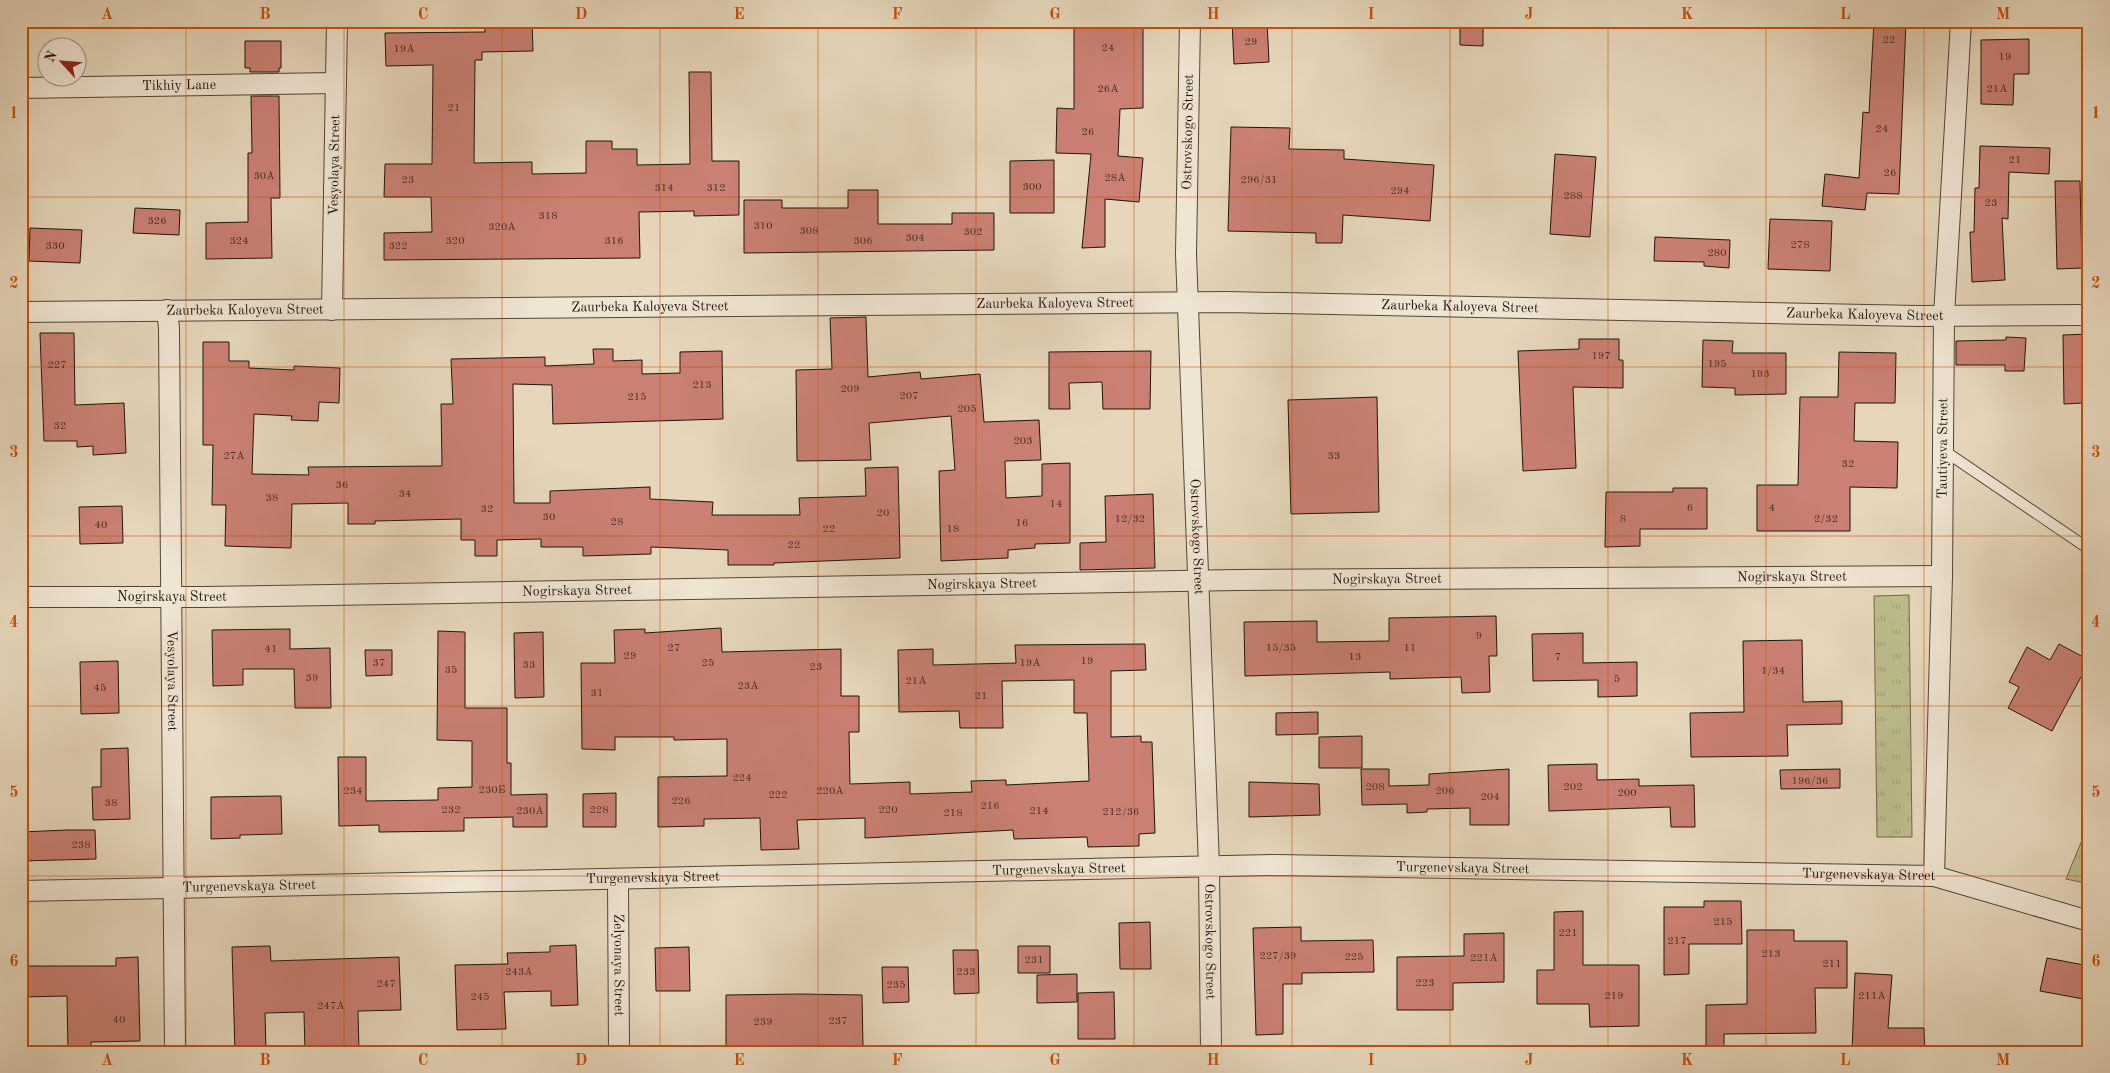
<svg xmlns="http://www.w3.org/2000/svg" width="2110" height="1073" font-family="'Old Standard TT',serif">
<style>
.grass{fill:url(#grass-tufts);stroke:#6f684c}
.building{fill:#ca8073;stroke:#21140d}
.lines{fill:none;stroke-linecap:round;stroke-linejoin:round}
.service-casing{stroke:#524538;stroke-width:12}
.minor-casing{stroke:#524538;stroke-width:22}
.service{stroke:#efe5d3;stroke-width:10}
.minor{stroke:#efe5d3;stroke-width:20}
.grid{fill:none;stroke:#ca4f0c;stroke-width:1;stroke-opacity:0.55}
.labels{text-anchor:middle;dominant-baseline:central;stroke-width:4;stroke-linejoin:round;paint-order:stroke}
.number-label{font-size:11px;fill:#4b2f26}
.street-label{font-size:14px;fill:#21140d;stroke:#efe5d3}
.neatline{fill:none;stroke:#ca4f0c;stroke-width:2}
.grid-label{font-size:16px;text-anchor:middle;font-weight:bold;fill:#ca4f0c}
</style>
<defs>
<pattern id="grass-tufts" width="24" height="20" patternUnits="userSpaceOnUse" patternTransform="scale(1.25)"><rect width="24" height="20" fill="#bdbc8b"/><path d="M3 7l-1-3M5 7V3M7 7l1-3M15 17l-1-3M17 17v-4M19 17l1-3" fill="none" stroke="#a2a177"/></pattern>
</defs>
<rect width="100%" height="100%" fill="#e6d7bb"/>
<filter id="stains"><feTurbulence type="fractalNoise" baseFrequency=".004" numOctaves="4"/><feColorMatrix values="0 0 0 0 .2 0 0 0 0 .09 0 0 0 0 .02 0 0 0 .5 -.17"/></filter>
<radialGradient id="worn" r=".72"><stop offset=".6" stop-color="#630" stop-opacity="0"/><stop offset="1" stop-color="#630" stop-opacity=".3"/></radialGradient>
<path class="grass" d="M1909,595L1912,837H1877L1874,596Z
M2089,823V884L2066,879Z"/>
<path class="building" d="M485,21H532L533,51L482,52V60H475L474,163L532,162V174L586,173V141H612V149H637V165L690,164L689,72H711L712,161H739V215L694,216V211L639,212L640,258L384,260V233L432,232L431,197H384L385,164H432L433,65L386,66L385,33L485,32Z
M1094,21H1139V26L1143,27V108L1120,109L1118,156L1143,158L1139,202L1105,199V247L1082,248L1091,154L1056,153L1057,108L1074,109V27H1094Z
M1232,21H1267L1269,62L1234,64Z
M1460,21H1483V46L1460,45Z
M1874,21H1906L1899,194L1867,193L1865,210L1822,206L1825,174L1859,178L1863,112L1869,113Z
M2029,39V74H2014L2013,105L1981,104V40Z
M245,41H281V68H279V72H250V68H245Z
M251,96H279L280,198H271L272,258L206,259V223L248,222V153H252Z
M1231,127L1290,128L1289,149L1344,150V159L1434,165L1430,221L1343,215L1342,243H1316V233L1228,231Z
M1980,146L2050,148L2049,174L2009,172L2008,219L2002,218L2005,280L1972,282L1970,232H1974L1975,188H1979Z
M1555,154L1596,157L1590,237L1550,234Z
M1054,160V213H1010V161Z
M2055,181H2080L2082,268L2057,269Z
M848,190H878V224H952V213H994V250L744,253V200H782V208H848Z
M135,208L180,210L179,235L133,233Z
M1770,219L1832,221L1830,271L1768,269Z
M30,228L82,230L80,263L29,261Z
M1655,237L1730,240L1729,268L1704,266V262L1654,261Z
M866,317L868,377L920,372L921,379L980,374L984,422L1039,420L1041,460L1005,461L1006,498L1042,496V464L1070,463V543L1035,544V548L1008,550V558L941,561L939,471L955,470L951,416L869,423L871,460L797,461L796,370L832,369L830,318Z
M40,333H74L75,405L124,403L126,453L93,455V446L77,447V441H44Z
M2089,334V364H2082V403L2064,404L2063,335Z
M2006,337L2026,338L2024,371H2005V365H1956V341L2006,340Z
M1579,339H1619V360H1623V388L1573,387L1576,468L1523,471L1518,351L1579,349Z
M1703,340L1733,341L1732,353H1786V394L1735,395V388L1702,387Z
M203,342H229V361H249V368L294,370V366L340,368L339,403L319,402L318,421L291,420L292,416L254,414L252,474L309,475L308,467L442,466L441,404H453L451,359L545,357V366L594,364L593,349H613V361L642,360V374L680,373V352L722,351L723,419L553,424L552,385L513,384L514,503H550V491L650,487V499L713,502L712,515H800L799,498L866,496L865,468L898,467L900,558L774,563V565H728V550L651,547V554L583,556V547H541V539L497,540V556H475V540H461V519L375,521V524H348V503L292,504L291,548L225,546L226,505H212L213,445H203Z
M1151,351L1150,409H1103L1102,382L1069,383L1070,409H1049V352Z
M1839,352L1896,353L1895,403H1855L1854,441L1898,442L1897,488L1850,487V531H1757V485H1798L1800,397H1838Z
M1377,397L1379,512L1291,514L1288,400Z
M1673,488H1707V529H1640V546L1605,547L1606,492H1673Z
M1153,494L1155,568L1080,570V543L1106,542L1105,496Z
M122,506L123,543L80,544L79,507Z
M1496,616L1497,656H1489L1490,692L1462,693L1461,677L1390,679V672L1245,676L1244,622L1317,621V642L1389,641V618Z
M721,628L722,652L841,649V696H859V732H849L850,784L910,782V794L972,792L971,781L1006,780V785L1089,781L1087,713H1074V680L1002,681L1003,728H960L959,711L899,712L898,650L933,649V665L1016,663L1015,645L1145,644L1146,670L1111,671V737L1141,736V742H1152L1155,833L1139,834V846L1088,847L1087,837L1014,839L1013,830L865,838V818L797,820L799,849L761,850L760,818L704,819V826L658,827V777L727,776V739L674,740V737H615V750L582,749L581,663H615L614,630L645,629V633Z
M290,629V649L330,648L331,708H295L294,669H243V685L213,686L212,630Z
M438,631L465,632V708H507V763H511V795L547,794V827H513V817L464,818V831L379,832V825L339,826L338,757H366V801L438,800V788L472,787V741L437,740Z
M543,632L544,697L515,698L514,633Z
M1583,633V663L1637,662V696L1598,697V680L1533,681L1532,634Z
M1802,640L1803,702L1842,701V724L1787,725L1788,756L1691,757L1690,713L1744,712L1743,641Z
M2059,644L2089,660V662L2052,731L2008,708L2019,687L2009,682L2027,647L2050,660Z
M365,650H392V675L366,676Z
M118,661L119,713L81,714L80,662Z
M1318,712V734L1276,735V713Z
M1362,736V768H1319V737Z
M128,748L130,819L93,820L92,787H101V749Z
M1597,764V780L1639,779V786L1694,785L1695,827H1671L1670,807L1549,811L1548,765Z
M1361,769H1389V786L1429,785V774L1509,769V825H1470V808L1427,809V812L1407,813V804L1362,805Z
M1840,769V788L1781,789L1780,770Z
M1249,782L1319,784L1320,815L1249,817Z
M616,793V827H583V794Z
M281,796L282,834L240,835V838L211,839V797Z
M67,830H95L96,859L21,861V832Z
M1704,901H1741L1742,944H1689V974L1664,975V907H1704Z
M1583,911V965H1639V1026L1590,1027L1589,1004H1537V970H1554V912Z
M1150,922L1151,969H1120L1119,923Z
M1301,927V941L1373,940L1374,972L1302,973V984H1283V1034L1256,1035L1253,928Z
M1747,930H1794V941H1847V988H1815L1816,1033L1724,1034V1052H1706V1005L1747,1004Z
M1504,933V982L1453,983V1010H1397V957L1464,956V934Z
M576,945L578,1005L551,1006V991L504,992L506,1029L457,1030L455,965L508,964L507,953L550,952V946Z
M270,946L271,961L399,957L401,1010L358,1011L359,1052H305L304,1012L265,1013L266,1052H235L232,947Z
M1018,946H1050V973H1018Z
M689,947L690,991H656L655,948Z
M953,950H978L979,993L954,994Z
M138,957L140,1041L91,1042V1052H68L67,996L21,997V966H116V958Z
M2047,958L2089,966V1000L2040,991Z
M882,967H908L909,1002L883,1003Z
M1855,973L1892,975L1888,1028H1924L1925,1052H1852Z
M1077,974V1002L1037,1003V975Z
M1114,992L1115,1039H1078V993Z
M800,994L862,995L863,1046L726,1050V995Z"/>
<g class="lines">
<defs>
<path id="service" d="M1943,450L2089,549"/>
<g id="minor">
<path id="s1" d="M1190,21L1186,254L1209,866L1211,1052"/>
<path id="s2" d="M21,88L336,83"/>
<path id="s3" d="M167,310L169,328L175,1052"/>
<path id="s4" d="M332,310L337,21"/>
<path id="s5" d="M21,312L1227,302L1918,316L2089,315"/>
<path id="s6" d="M21,597H203L1237,580L1942,576"/>
<path id="s7" d="M1934,876L1942,576L1944,316L1961,21"/>
<path id="s8" d="M618,879L619,1052"/>
<path id="s9" d="M21,891L1276,865L1934,876L2089,921"/>
</g>
</defs>
<use href="#service" class="service-casing"/>
<use href="#minor" class="minor-casing"/>
<use href="#service" class="service"/>
<use href="#minor" class="minor"/>
</g>
<path class="grid" d="M186,21V1052M344,21V1052M502,21V1052M660,21V1052M818,21V1052M976,21V1052M1134,21V1052M1292,21V1052M1450,21V1052M1608,21V1052M1766,21V1052M1924,21V1052M21,197H2089M21,367H2089M21,536H2089M21,706H2089M21,876H2089"/>
<g class="labels">
<g class="number-label">
<text x="1889" y="40">22</text>
<text x="1251" y="42">29</text>
<text x="1108" y="48">24</text>
<text x="404" y="49">19А</text>
<text x="2005" y="57">19</text>
<text x="1108" y="89">26А</text>
<text x="1997" y="89">21А</text>
<text x="454" y="108">21</text>
<text x="1882" y="129">24</text>
<text x="1088" y="132">26</text>
<text x="2015" y="160">21</text>
<text x="1890" y="173">26</text>
<text x="264" y="176">30А</text>
<text x="1115" y="178">28А</text>
<text x="408" y="180">23</text>
<text x="1259" y="180">296/31</text>
<text x="1032" y="187">300</text>
<text x="664" y="188">314</text>
<text x="716" y="188">312</text>
<text x="1400" y="191">294</text>
<text x="1573" y="196">288</text>
<text x="1991" y="203">23</text>
<text x="548" y="216">318</text>
<text x="157" y="221">326</text>
<text x="763" y="226">310</text>
<text x="502" y="227">320А</text>
<text x="809" y="231">308</text>
<text x="973" y="232">302</text>
<text x="915" y="238">304</text>
<text x="239" y="241">324</text>
<text x="455" y="241">320</text>
<text x="614" y="241">316</text>
<text x="863" y="241">306</text>
<text x="1800" y="245">278</text>
<text x="55" y="246">330</text>
<text x="398" y="246">322</text>
<text x="1717" y="253">280</text>
<text x="1601" y="356">197</text>
<text x="1717" y="364">195</text>
<text x="57" y="365">227</text>
<text x="1760" y="374">193</text>
<text x="702" y="385">213</text>
<text x="850" y="389">209</text>
<text x="909" y="396">207</text>
<text x="637" y="397">215</text>
<text x="967" y="409">205</text>
<text x="60" y="426">32</text>
<text x="1023" y="441">203</text>
<text x="234" y="456">27А</text>
<text x="1334" y="456">33</text>
<text x="1848" y="464">32</text>
<text x="342" y="485">36</text>
<text x="405" y="494">34</text>
<text x="272" y="498">38</text>
<text x="1056" y="504">14</text>
<text x="1690" y="508">6</text>
<text x="1772" y="508">4</text>
<text x="487" y="509">32</text>
<text x="883" y="513">20</text>
<text x="549" y="517">30</text>
<text x="1130" y="519">12/32</text>
<text x="1623" y="519">8</text>
<text x="1826" y="519">2/32</text>
<text x="617" y="522">28</text>
<text x="1022" y="523">16</text>
<text x="101" y="525">40</text>
<text x="829" y="529">22</text>
<text x="953" y="529">18</text>
<text x="794" y="545">22</text>
<text x="1479" y="636">9</text>
<text x="674" y="648">27</text>
<text x="1281" y="648">15/35</text>
<text x="1410" y="648">11</text>
<text x="271" y="649">41</text>
<text x="630" y="656">29</text>
<text x="1355" y="657">13</text>
<text x="1558" y="657">7</text>
<text x="1087" y="661">19</text>
<text x="379" y="663">37</text>
<text x="708" y="663">25</text>
<text x="1030" y="663">19А</text>
<text x="529" y="665">33</text>
<text x="816" y="667">23</text>
<text x="451" y="670">35</text>
<text x="1773" y="671">1/34</text>
<text x="312" y="678">39</text>
<text x="1617" y="679">5</text>
<text x="916" y="681">21А</text>
<text x="748" y="686">23А</text>
<text x="100" y="688">45</text>
<text x="597" y="693">31</text>
<text x="981" y="696">21</text>
<text x="742" y="778">224</text>
<text x="1810" y="781">196/36</text>
<text x="1375" y="787">208</text>
<text x="1573" y="787">202</text>
<text x="492" y="790">230Б</text>
<text x="353" y="791">234</text>
<text x="830" y="791">220А</text>
<text x="1445" y="791">206</text>
<text x="1627" y="793">200</text>
<text x="778" y="795">222</text>
<text x="1490" y="797">204</text>
<text x="681" y="801">226</text>
<text x="111" y="803">38</text>
<text x="990" y="806">216</text>
<text x="451" y="810">232</text>
<text x="599" y="810">228</text>
<text x="888" y="810">220</text>
<text x="530" y="811">230А</text>
<text x="1039" y="811">214</text>
<text x="1121" y="812">212/36</text>
<text x="953" y="813">218</text>
<text x="81" y="845">238</text>
<text x="1723" y="922">215</text>
<text x="1568" y="933">221</text>
<text x="1677" y="941">217</text>
<text x="1771" y="954">213</text>
<text x="1278" y="956">227/39</text>
<text x="1354" y="957">225</text>
<text x="1484" y="958">221А</text>
<text x="1034" y="960">231</text>
<text x="1832" y="964">211</text>
<text x="519" y="972">243А</text>
<text x="966" y="972">233</text>
<text x="1425" y="983">223</text>
<text x="386" y="984">247</text>
<text x="896" y="985">235</text>
<text x="1614" y="996">219</text>
<text x="1872" y="996">211А</text>
<text x="480" y="997">245</text>
<text x="331" y="1006">247А</text>
<text x="119" y="1020">40</text>
<text x="838" y="1021">237</text>
<text x="763" y="1022">239</text>
</g>
<g class="street-label">
<text stroke="none"><textPath href="#s2" startOffset="158">Tikhiy Lane</textPath></text>
<text transform="translate(1188 132) rotate(-89)">Ostrovskogo Street</text>
<text stroke="none"><textPath href="#s4" startOffset="145">Vesyolaya Street</textPath></text>
<text stroke="none"><textPath href="#s5" startOffset="1034">Zaurbeka Kaloyeva Street</textPath></text>
<text stroke="none"><textPath href="#s5" startOffset="1439">Zaurbeka Kaloyeva Street</textPath></text>
<text stroke="none"><textPath href="#s5" startOffset="629">Zaurbeka Kaloyeva Street</textPath></text>
<text stroke="none"><textPath href="#s5" startOffset="224">Zaurbeka Kaloyeva Street</textPath></text>
<text stroke="none"><textPath href="#s5" startOffset="1844">Zaurbeka Kaloyeva Street</textPath></text>
<text stroke="none"><textPath href="#s7" startOffset="428">Tautiyeva Street</textPath></text>
<text stroke="none"><textPath href="#s1" startOffset="516">Ostrovskogo Street</textPath></text>
<text stroke="none"><textPath href="#s6" startOffset="1771">Nogirskaya Street</textPath></text>
<text stroke="none"><textPath href="#s6" startOffset="1366">Nogirskaya Street</textPath></text>
<text stroke="none"><textPath href="#s6" startOffset="961">Nogirskaya Street</textPath></text>
<text stroke="none"><textPath href="#s6" startOffset="556">Nogirskaya Street</textPath></text>
<text stroke="none"><textPath href="#s6" startOffset="151">Nogirskaya Street</textPath></text>
<text stroke="none"><textPath href="#s3" startOffset="371">Vesyolaya Street</textPath></text>
<text stroke="none"><textPath href="#s9" startOffset="1442">Turgenevskaya Street</textPath></text>
<text stroke="none"><textPath href="#s9" startOffset="1038">Turgenevskaya Street</textPath></text>
<text stroke="none"><textPath href="#s9" startOffset="1848">Turgenevskaya Street</textPath></text>
<text stroke="none"><textPath href="#s9" startOffset="632">Turgenevskaya Street</textPath></text>
<text stroke="none"><textPath href="#s9" startOffset="228">Turgenevskaya Street</textPath></text>
<text stroke="none"><textPath href="#s1" startOffset="921">Ostrovskogo Street</textPath></text>
<text stroke="none"><textPath href="#s8" startOffset="86">Zelyonaya Street</textPath></text>
</g>
</g>
<rect width="2110" height="1073" fill="none" stroke="#e6d7bb" stroke-width="55"/>
<g transform="translate(62 62) rotate(296)"><circle r="24" fill="#efe5d3" stroke="#9d9184"/>
<path d="M0-4L9 19L0 12L-9 19Z" fill="#8f2418"/>
<text y="-8" font-size="14" font-weight="bold" text-anchor="middle" fill="#21140d">N</text>
</g>
<rect x="28" y="28" width="2054" height="1018" class="neatline"/>
<g class="grid-label">
<text x="107" y="19">A</text>
<text x="265" y="19">B</text>
<text x="423" y="19">C</text>
<text x="581" y="19">D</text>
<text x="739" y="19">E</text>
<text x="897" y="19">F</text>
<text x="1055" y="19">G</text>
<text x="1213" y="19">H</text>
<text x="1371" y="19">I</text>
<text x="1529" y="19">J</text>
<text x="1687" y="19">K</text>
<text x="1845" y="19">L</text>
<text x="2003" y="19">M</text>
<text x="14" y="118">1</text>
<text x="2096" y="118">1</text>
<text x="14" y="288">2</text>
<text x="2096" y="288">2</text>
<text x="14" y="457">3</text>
<text x="2096" y="457">3</text>
<text x="14" y="627">4</text>
<text x="2096" y="627">4</text>
<text x="14" y="797">5</text>
<text x="2096" y="797">5</text>
<text x="14" y="966">6</text>
<text x="2096" y="966">6</text>
<text x="107" y="1065">A</text>
<text x="265" y="1065">B</text>
<text x="423" y="1065">C</text>
<text x="581" y="1065">D</text>
<text x="739" y="1065">E</text>
<text x="897" y="1065">F</text>
<text x="1055" y="1065">G</text>
<text x="1213" y="1065">H</text>
<text x="1371" y="1065">I</text>
<text x="1529" y="1065">J</text>
<text x="1687" y="1065">K</text>
<text x="1845" y="1065">L</text>
<text x="2003" y="1065">M</text>
</g>
<rect width="100%" height="100%" filter="url(#stains)"/>
<rect width="100%" height="100%" fill="url(#worn)"/>
</svg>
